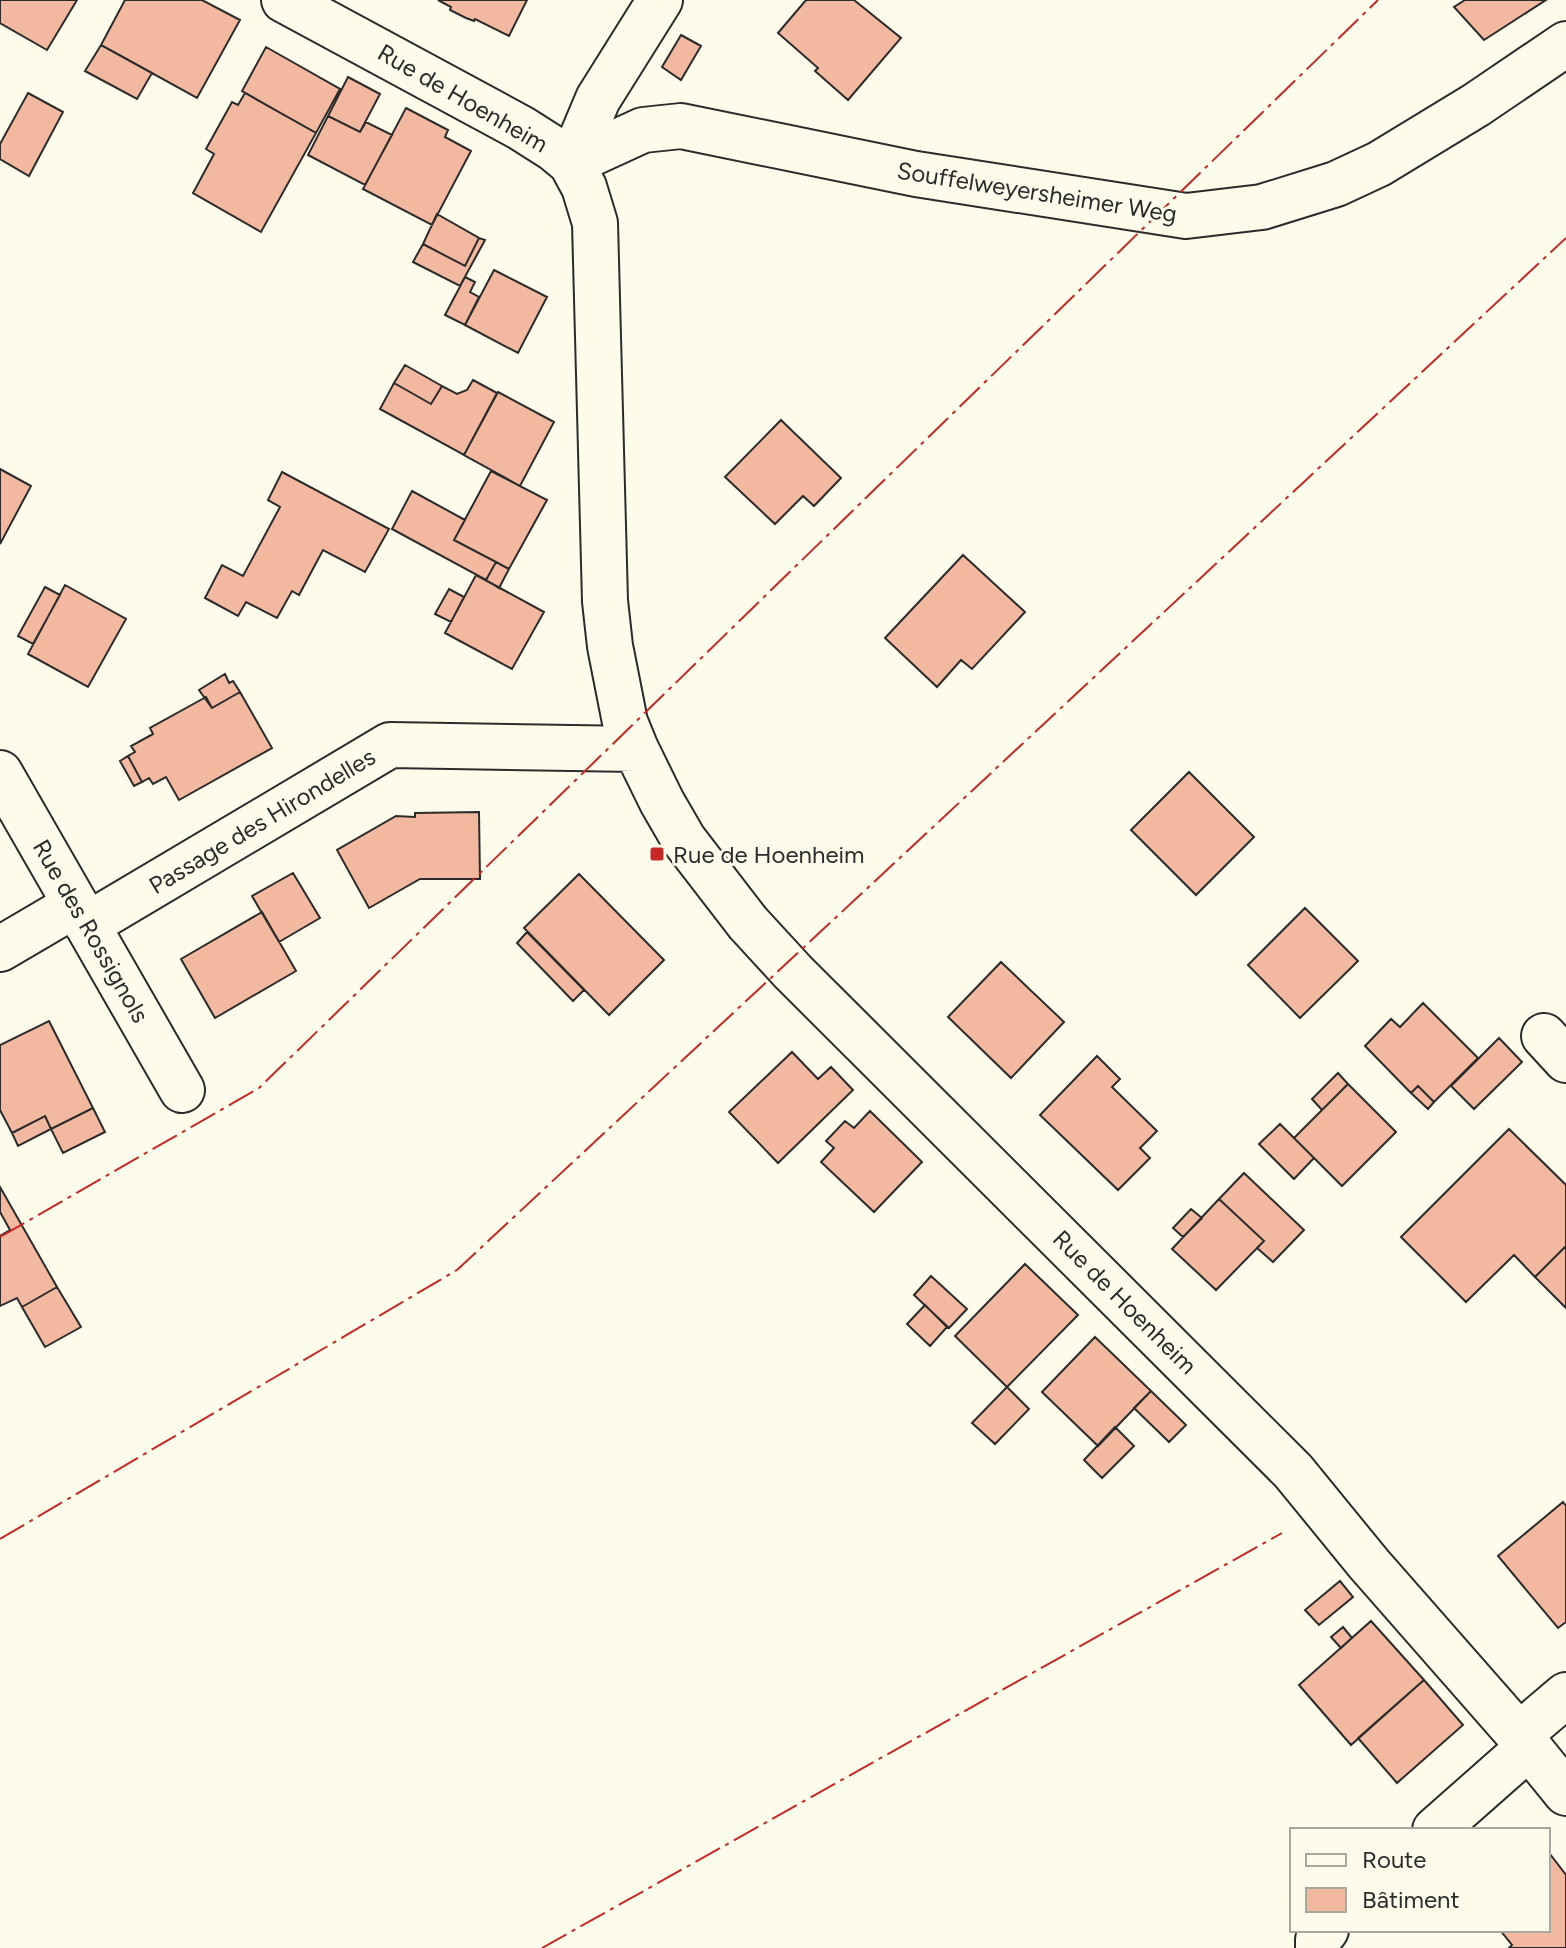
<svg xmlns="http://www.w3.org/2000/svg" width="1566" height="1948" font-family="Figtree,sans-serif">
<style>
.building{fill:#f2b8a0;stroke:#2b2b2b;stroke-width:2}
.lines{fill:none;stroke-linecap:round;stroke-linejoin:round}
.minor-casing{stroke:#2b2b2b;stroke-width:48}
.minor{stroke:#fdfbea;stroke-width:44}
.power{stroke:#c62828;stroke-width:2;stroke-dasharray:28 6 4 6;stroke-linecap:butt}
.poi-dot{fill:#c62828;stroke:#fdfbea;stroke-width:3}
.labels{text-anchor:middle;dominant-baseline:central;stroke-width:6;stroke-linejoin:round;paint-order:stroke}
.street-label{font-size:24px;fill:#2b2b2b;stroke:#fdfbea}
.poi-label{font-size:24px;fill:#2b2b2b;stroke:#fdfbea;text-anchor:start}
</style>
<rect width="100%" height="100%" fill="#fdfbea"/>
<path class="building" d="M0,0H77L47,50L0,23Z
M125,0H202L240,20L197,98L101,45Z
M438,0H527L509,36L475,19L474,21L466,18L450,10L451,7Z
M806,0H854L901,38L848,100L815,71L818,68L778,33Z
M1465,0H1546L1484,40L1454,7Z
M681,35L701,46L681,80L662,67Z
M101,45L152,73L137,99L85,71Z
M266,47L340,89L316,133L242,91Z
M348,77L380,94L360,132L328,116Z
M28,93L63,112L29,176L0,159V144Z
M245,93L316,133L261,232L193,193L214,154L206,149L232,102L238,105Z
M406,108L448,130L445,137L471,151L432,225L363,189Z
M328,116L360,132L366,122L392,135L365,185L308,155Z
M437,214L479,238L465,266L423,244Z
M479,238L485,240L460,286L413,262L423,244L465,266Z
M494,270L547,297L518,353L465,325Z
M465,277L475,282L470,292L479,297L465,325L445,315Z
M405,365L442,386L431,404L394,383Z
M473,380L497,393L464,455L380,409L394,383L431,404L442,386L457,394L467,390Z
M498,392L554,422L520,486L464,455Z
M781,420L841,478L814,506L803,496L775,524L725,477Z
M0,469L31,486L0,544Z
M491,471L547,500L509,569L454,540Z
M282,472L389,529L365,572L323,550L299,595L292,591L277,618L246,602L238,616L205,598L222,565L243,576L280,507L268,500Z
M412,491L465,520L454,540L496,562L486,580L392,529Z
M963,555L1025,612L972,669L961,660L937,687L885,638Z
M496,562L509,569L499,588L486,580Z
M476,575L544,612L512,669L445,633Z
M65,585L126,619L88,687L28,654Z
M45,587L60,595L33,644L18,636Z
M449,589L464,597L451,622L435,614Z
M225,674L229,683L233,681L240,692L212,708L199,690Z
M240,692L272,748L179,800L166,777L153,784L149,778L142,782L128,756L135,752L131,746L153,734L150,728L206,697L212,708Z
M128,756L142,782L134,786L120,761Z
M1189,772L1254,837L1196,895L1131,830Z
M479,812L480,879H420L369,908L337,850L396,816L415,817V813Z
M293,873L320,918L279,942L252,896Z
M579,874L664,960L609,1015L524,928Z
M1305,908L1358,961L1300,1018L1248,965Z
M262,912L296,971L215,1018L181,959Z
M527,932L584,990L573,1001L517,943Z
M1001,962L1064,1022L1011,1078L948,1017Z
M1423,1003L1478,1058L1434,1102L1418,1086L1411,1093L1365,1046L1391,1019L1400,1027Z
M49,1021L93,1108L51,1129L45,1116L12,1133L0,1110V1045Z
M1499,1038L1522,1062L1474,1109L1451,1086Z
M792,1052L818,1079L831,1067L853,1090L778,1163L729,1112Z
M1097,1056L1120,1079L1112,1087L1157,1131L1140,1148L1150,1158L1118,1190L1040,1115Z
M1338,1073L1348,1084L1322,1110L1312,1099Z
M1348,1084L1396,1132L1342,1186L1294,1138Z
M1418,1086L1434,1102L1428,1109L1411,1093Z
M93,1108L105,1132L63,1153L51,1129Z
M870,1111L922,1162L874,1212L821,1162L834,1148L826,1141L845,1121L854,1128Z
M45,1116L51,1129L18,1146L12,1133Z
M1280,1124L1314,1158L1294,1179L1259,1144Z
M1509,1129L1566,1185V1246L1535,1277L1514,1255L1466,1302L1401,1237Z
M1244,1173L1304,1230L1273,1262L1257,1248L1264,1241L1219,1199Z
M0,1187L57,1287L22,1307L17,1298L0,1306V1236L10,1230L0,1212Z
M1219,1199L1264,1241L1216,1290L1172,1249Z
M1191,1209L1202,1218L1183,1237L1173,1228Z
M1566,1246V1308L1535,1277Z
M1025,1264L1078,1315L1007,1387L955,1336Z
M931,1276L967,1309L949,1328L914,1295Z
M57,1287L81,1327L45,1347L22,1307Z
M925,1305L947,1327L930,1346L907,1324Z
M1095,1337L1151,1391L1098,1446L1042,1392Z
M1007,1387L1029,1409L995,1444L972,1423Z
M1151,1391L1186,1425L1169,1442L1134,1408Z
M1115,1427L1134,1446L1102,1478L1084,1460Z
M1563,1502L1566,1506V1622L1558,1628L1498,1556Z
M1340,1581L1353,1597L1319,1625L1305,1610Z
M1371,1621L1424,1680L1351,1745L1299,1685Z
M1343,1627L1352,1638L1341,1648L1331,1637Z
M1424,1680L1463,1725L1397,1783L1358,1738Z
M1550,1854L1566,1875V1948H1509L1512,1945L1500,1930H1548V1856Z"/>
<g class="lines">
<defs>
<path id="minor" d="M284,0L521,128L554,149L571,163L584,187L595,223L605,601L610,646L625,722L636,749L662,802L684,840L748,923L793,972L1293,1471L1369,1564L1519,1735L1566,1793
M571,163L643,130L681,126L916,174L1186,216L1262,207L1336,184L1379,164L1476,105L1566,44
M571,163L598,99L660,0
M0,773L182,1090
M87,925L390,745L636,749
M0,949L75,905
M1544,1036L1566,1060
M1519,1735L1566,1695
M1435,1830L1529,1747
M1318,1948V1940L1326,1930"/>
</defs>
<use href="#minor" class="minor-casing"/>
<use href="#minor" class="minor"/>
<path class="power" d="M0,1237L259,1088L1378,0
M0,1539L457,1270L1566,238
M542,1948L1282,1533"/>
</g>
<rect class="poi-dot" x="649" y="846" width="16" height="16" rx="4"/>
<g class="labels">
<g class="street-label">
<text transform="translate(463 98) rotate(30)">Rue de Hoenheim</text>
<text transform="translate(1037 192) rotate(9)">Souffelweyersheimer Weg</text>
<text transform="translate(262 821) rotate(-31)">Passage des Hirondelles</text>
<text transform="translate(91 931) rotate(60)">Rue des Rossignols</text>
<text transform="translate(1125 1302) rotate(45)">Rue de Hoenheim</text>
</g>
<g class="poi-label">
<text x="673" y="854">Rue de Hoenheim</text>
</g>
</g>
<rect x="1290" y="1828" width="260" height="104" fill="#fdfbea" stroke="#a9a89e" stroke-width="2"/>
<rect x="1306" y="1854" width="40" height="12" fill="#fdfbea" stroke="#a9a89e" stroke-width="2"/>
<text x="1362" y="1868" font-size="24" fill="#2b2b2b">Route</text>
<rect x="1306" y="1888" width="40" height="24" fill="#f2b8a0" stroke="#a9a89e" stroke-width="2"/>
<text x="1362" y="1908" font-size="24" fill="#2b2b2b">Bâtiment</text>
</svg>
